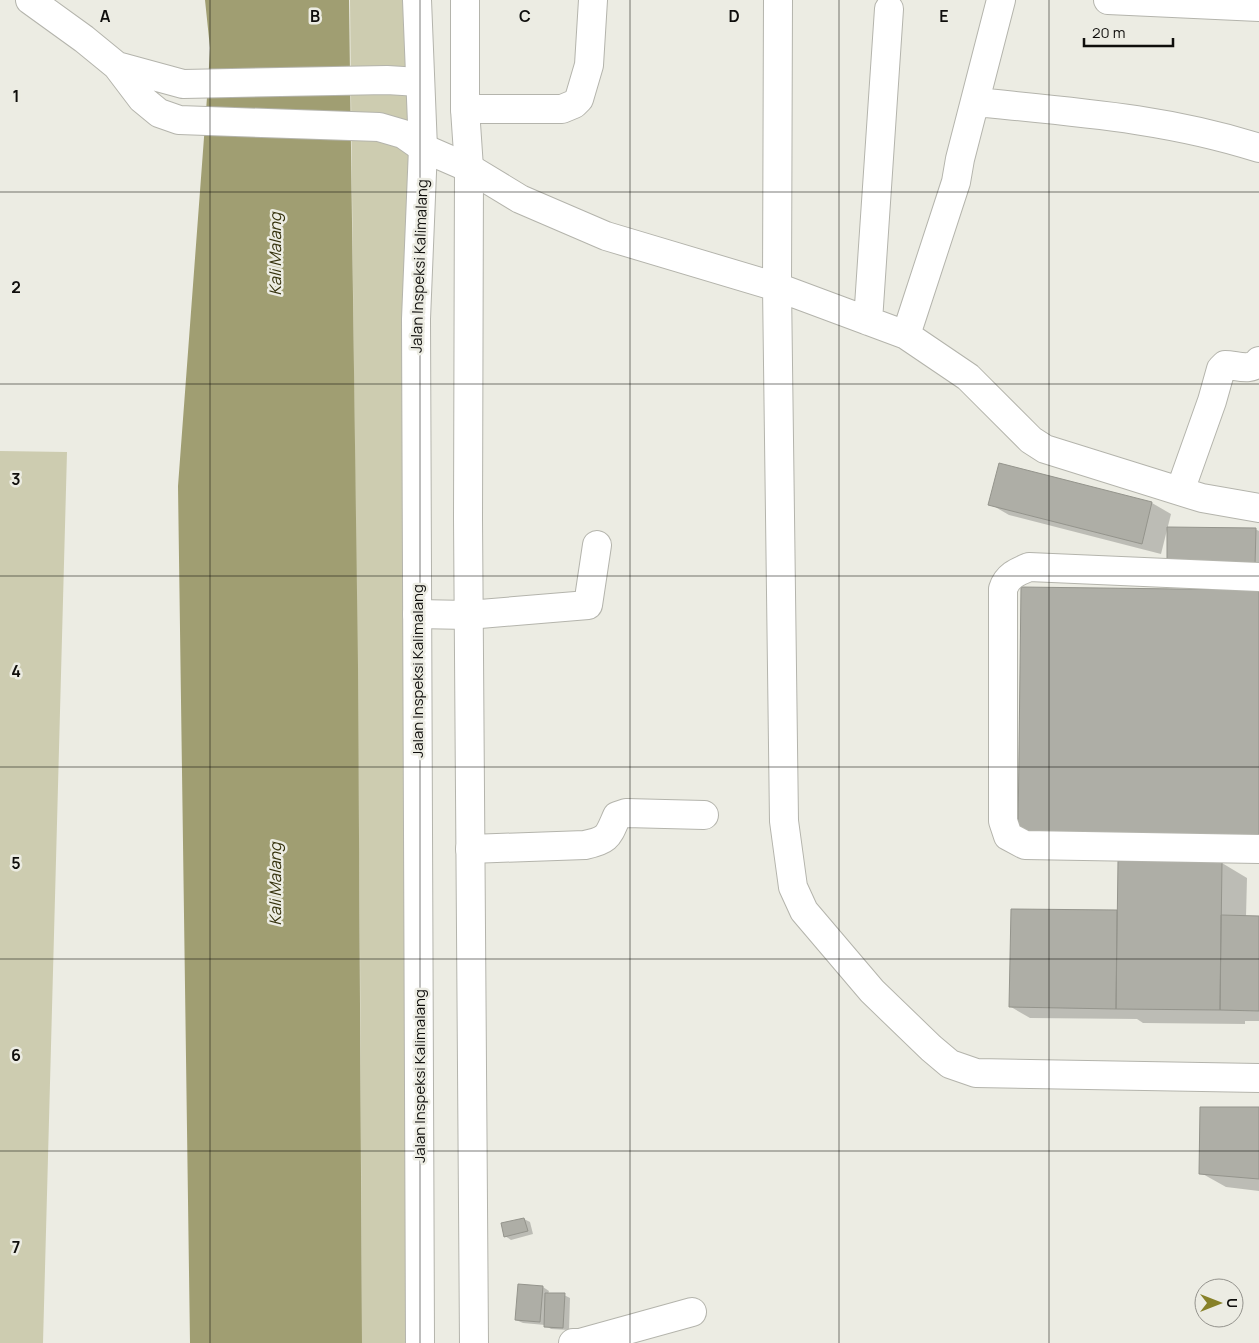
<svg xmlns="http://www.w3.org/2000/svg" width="1259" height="1343" font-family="Manrope,sans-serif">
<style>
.green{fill:#cdccb0}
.water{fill:#a09e72}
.shadow{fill:#0003}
.building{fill:#aeaea6;stroke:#94948c}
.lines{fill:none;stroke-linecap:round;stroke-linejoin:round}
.minor-casing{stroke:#b4b4ac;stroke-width:30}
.major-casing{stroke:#b4b4ac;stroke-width:30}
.minor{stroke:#fff;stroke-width:28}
.major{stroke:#fff;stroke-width:28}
.grid{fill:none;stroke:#0f0e0c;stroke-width:1;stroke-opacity:0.55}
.labels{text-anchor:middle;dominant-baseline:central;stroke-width:5;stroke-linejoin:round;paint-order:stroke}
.street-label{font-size:15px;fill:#0f0e0c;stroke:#ecece3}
.water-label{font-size:16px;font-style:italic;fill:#34310c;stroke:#ecece3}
.grid-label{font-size:16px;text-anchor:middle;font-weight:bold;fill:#0f0e0c;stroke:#ecece3;stroke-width:5;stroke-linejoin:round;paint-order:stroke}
</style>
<rect width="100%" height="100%" fill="#ecece3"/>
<path class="green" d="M350,0H416L420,1343H362L360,947Z
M0,451L67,452L43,1343H0Z"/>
<path class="water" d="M205,0H349L358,667L362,1343H190L178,486L208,84L210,48Z"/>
<path class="shadow" d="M1152,503L1171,514L1161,554L1009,515L990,504Z
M1168,528L1255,529L1259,531V572Z
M1222,863L1247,878L1246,917H1259V1021H1245V1024L1143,1023L1137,1019L1030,1018L1011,1007L1117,911L1119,912Z
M1259,1109V1191L1226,1187L1201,1173Z
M524,1219L530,1222L533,1234L511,1240L505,1236L502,1224Z
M543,1287L549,1291L548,1294L564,1295L570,1298L569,1330L551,1329L545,1325L523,1323L516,1320Z"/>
<path class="building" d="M999,463L1152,502L1142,544L988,505Z
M1167,527L1256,528L1255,566L1167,565Z
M1021,587L1259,590V836L1018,833Z
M1118,861L1222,862L1220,1010L1116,1009Z
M1011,909L1117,910L1116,1009L1009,1007Z
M1221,915L1259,916V1011L1220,1010Z
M1200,1107H1259V1179L1199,1174Z
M524,1218L528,1231L504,1237L501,1223Z
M518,1284L543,1286L540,1322L515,1320Z
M545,1293H565L563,1328L544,1327Z"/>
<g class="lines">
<defs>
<path id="minor" d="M30,0L84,39L117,66L183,84L387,80L419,82
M778,0L777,287L784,821L793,887L804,911L872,991L931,1048L950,1064L976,1073L1259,1078
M1108,0L1259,7
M117,66L142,99L159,113L179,120L379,127L403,134L423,148L469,168L520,199L606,236L777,287L906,335L968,377L1031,440L1045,449L1202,498L1259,508
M976,102C1073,112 1165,118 1259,148
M465,109H562L574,104L579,99L589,65L593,0
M868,321L889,9
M906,335L956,182L960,159L1001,0
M1180,491L1212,401L1221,369L1225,365C1237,365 1251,372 1259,361
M1259,577L1029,567C1017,572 1007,576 1003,589V821L1008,836L1025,845L1259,849
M417,614L468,615L588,605L597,545
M470,849L585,845C609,840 608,836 617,816L626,813L704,815
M573,1343H580L692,1312"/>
<path id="major" d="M417,0L423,148L416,319L420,1343
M465,0V109L469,168L468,518L474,1343"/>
</defs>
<use href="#minor" class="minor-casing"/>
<use href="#major" class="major-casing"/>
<use href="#minor" class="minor"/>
<use href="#major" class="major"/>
</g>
<path class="grid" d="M210,0V1343M420,0V1343M630,0V1343M839,0V1343M1049,0V1343M0,192H1259M0,384H1259M0,576H1259M0,767H1259M0,959H1259M0,1151H1259"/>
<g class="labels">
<g class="street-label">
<text transform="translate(419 266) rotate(-88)">Jalan Inspeksi Kalimalang</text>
<text transform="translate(417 671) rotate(-90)">Jalan Inspeksi Kalimalang</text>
<text transform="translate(419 1076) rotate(-90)">Jalan Inspeksi Kalimalang</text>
</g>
<g class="water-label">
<text transform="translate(275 254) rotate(-90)">Kali Malang</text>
<text transform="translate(275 884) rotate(-90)">Kali Malang</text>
</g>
</g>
<g class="grid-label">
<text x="105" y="22">A</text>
<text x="315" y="22">B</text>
<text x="525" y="22">C</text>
<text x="734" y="22">D</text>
<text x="944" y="22">E</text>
<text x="16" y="102">1</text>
<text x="16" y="293">2</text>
<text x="16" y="485">3</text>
<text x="16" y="677">4</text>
<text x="16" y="869">5</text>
<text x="16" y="1061">6</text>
<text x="16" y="1253">7</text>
</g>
<g transform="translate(1219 1303) rotate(90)"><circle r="24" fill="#ecece3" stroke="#94938d"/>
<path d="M0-4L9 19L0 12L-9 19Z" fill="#878128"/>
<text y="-8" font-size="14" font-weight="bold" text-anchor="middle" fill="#0f0e0c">U</text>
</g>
<path d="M1084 38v8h89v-8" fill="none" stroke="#0f0e0c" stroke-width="2.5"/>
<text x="1092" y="38" font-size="15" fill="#0f0e0c" stroke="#ecece3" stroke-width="4" paint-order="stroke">20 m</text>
</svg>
